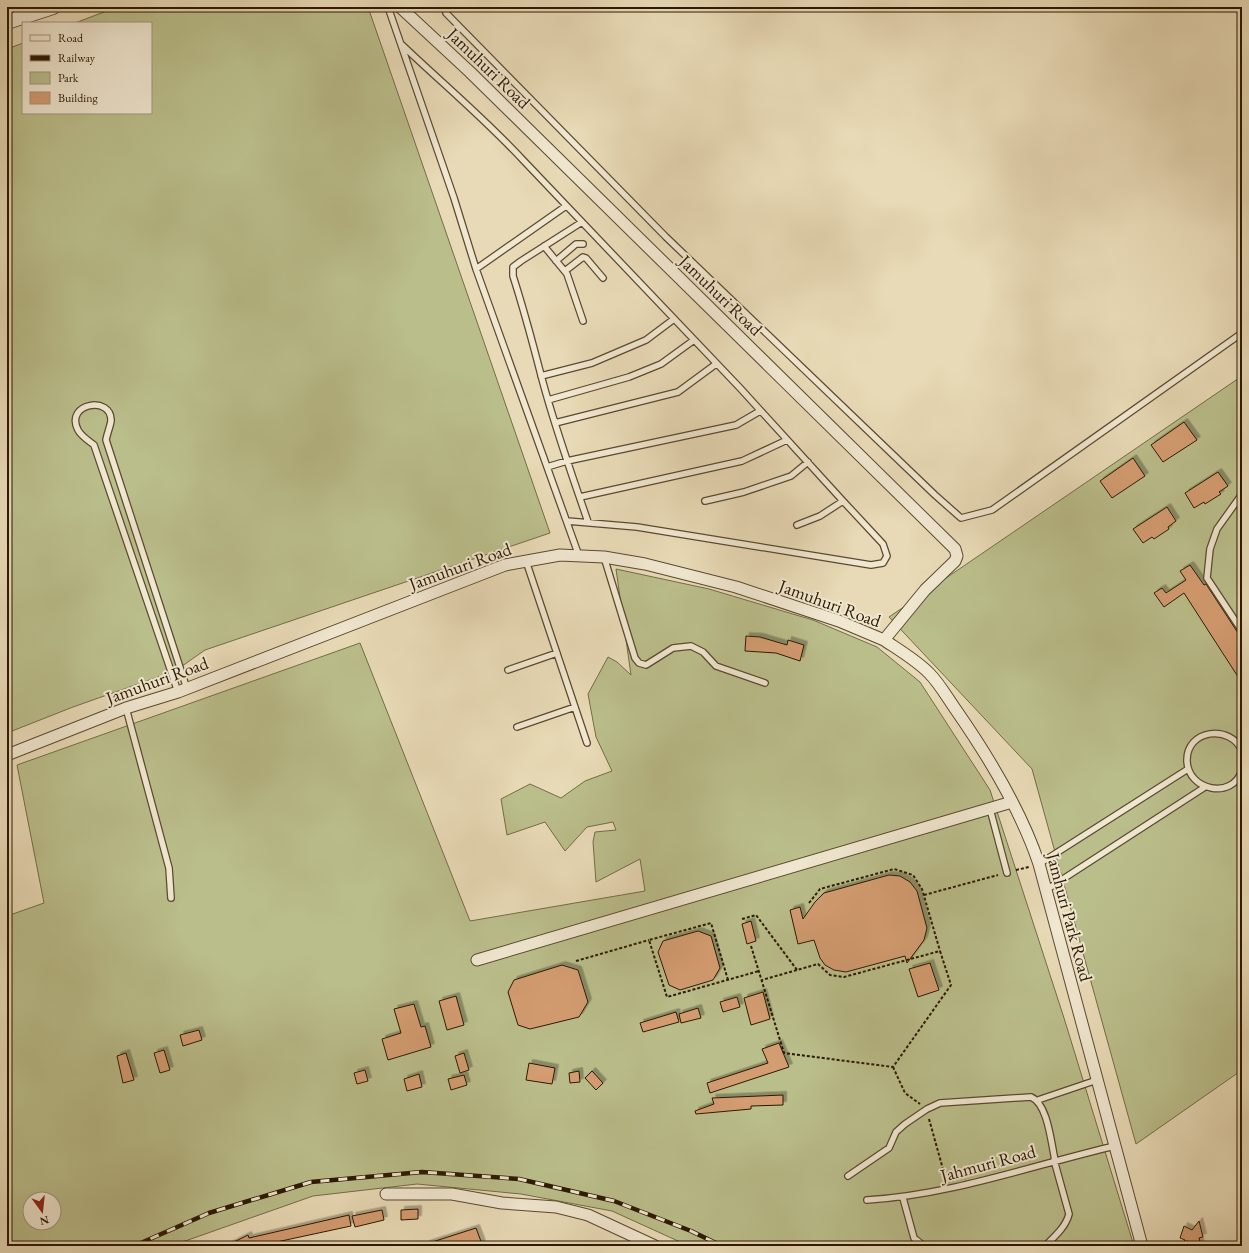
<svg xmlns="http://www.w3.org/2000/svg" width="1249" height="1253" font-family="'EB Garamond',serif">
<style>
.green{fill:#babe8b;stroke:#736c46;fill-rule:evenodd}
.building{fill:#d49c71;stroke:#2c1902;filter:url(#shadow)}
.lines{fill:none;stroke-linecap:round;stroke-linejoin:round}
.service-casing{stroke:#5b492f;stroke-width:8}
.minor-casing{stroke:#5b492f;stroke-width:13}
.tertiary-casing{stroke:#5b492f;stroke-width:16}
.path{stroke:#2c1902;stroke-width:2;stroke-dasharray:3 2;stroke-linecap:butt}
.service{stroke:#f0e7d0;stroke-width:5.5}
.minor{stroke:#f0e7d0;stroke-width:11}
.tertiary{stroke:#f0e7d0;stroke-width:14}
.rail-casing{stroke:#2c1902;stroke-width:4.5}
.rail{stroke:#f0e7d0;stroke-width:3;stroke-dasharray:9;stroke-linecap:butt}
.labels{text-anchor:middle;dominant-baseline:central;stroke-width:4;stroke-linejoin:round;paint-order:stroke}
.street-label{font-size:18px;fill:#2c1902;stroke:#f0e7d0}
</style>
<defs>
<filter id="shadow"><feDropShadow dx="3.5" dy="-3.5" stdDeviation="0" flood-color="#0004"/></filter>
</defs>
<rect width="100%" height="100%" fill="#e8dab6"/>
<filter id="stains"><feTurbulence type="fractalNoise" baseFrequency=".005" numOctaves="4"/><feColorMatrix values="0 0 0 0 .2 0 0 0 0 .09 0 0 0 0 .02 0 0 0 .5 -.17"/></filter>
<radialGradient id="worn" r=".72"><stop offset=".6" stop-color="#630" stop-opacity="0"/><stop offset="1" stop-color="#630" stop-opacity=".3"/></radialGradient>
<path class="green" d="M117,7H368L550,533L205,650L175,671L73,707L7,733V49L23,43V113H151V23H75Z
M1242,376V1070L1136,1144L1032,769L889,617Z
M616,569L709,589L813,620L877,647L920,682L990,790L1064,1018L1134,1246H689L612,1211L521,1194L417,1184L313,1196L171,1246H7V916L44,903L17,765L360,643L470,921L645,891L640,859L596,882L593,842L595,832L616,830L613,822L587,827L565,851L545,822L507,835L501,799L530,784L561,798L585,781L612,771L596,737L588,694L608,657L617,662L631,675ZM30,1199H54V1223H30Z"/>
<path class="building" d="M1184,422L1197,440L1163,462L1151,445Z
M1133,458L1145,476L1112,498L1100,481Z
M1218,472L1228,486L1219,492L1221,494L1205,504L1204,502L1194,508L1185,493Z
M1167,507L1176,521L1168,527L1169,529L1154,539L1152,537L1143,543L1133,529Z
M1190,565L1204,585L1206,584L1238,633L1242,635V683L1184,593L1164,607L1154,593L1162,588L1166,593L1186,580L1180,571Z
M746,636L760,637L787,645L788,640L804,645L800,661L776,653L745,651Z
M889,875L900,876L910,882L917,891L927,928L924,940L907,963L905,956L846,972L834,970L825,965L820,958L814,940L798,944L790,910L800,907L803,919L815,902L824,893Z
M751,921L756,941L747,944L742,924Z
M698,931L711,936L720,968L713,980L680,990L669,985L658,952L663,941Z
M930,963L939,990L918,997L909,969Z
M562,965L578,970L588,1002L579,1017L530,1029L518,1025L508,992L514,980Z
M763,992L770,1019L751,1025L744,998Z
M456,996L464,1025L447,1030L439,1001Z
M737,997L740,1007L723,1012L720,1002Z
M414,1004L421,1027L425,1026L431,1047L388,1060L382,1039L401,1033L394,1009Z
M698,1008L701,1018L681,1023L679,1014Z
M676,1012L679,1022L643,1032L640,1023Z
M199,1030L202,1040L183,1046L180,1035Z
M779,1043L789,1067L710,1093L707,1083L768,1063L762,1049Z
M164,1050L170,1070L160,1073L154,1053Z
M126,1053L134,1080L123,1083L117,1056Z
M464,1053L469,1070L460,1073L455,1056Z
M529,1063L555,1068L552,1084L526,1080Z
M365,1070L368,1081L357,1084L354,1073Z
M579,1071L580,1082L570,1083L569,1073Z
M592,1071L603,1083L596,1090L585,1078Z
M419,1074L422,1087L407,1091L404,1079Z
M464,1075L467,1085L451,1090L448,1079Z
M783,1095V1105L751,1106V1109L696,1114L695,1111L714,1104L712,1098Z
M418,1209V1219L401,1220V1210Z
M382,1210L384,1220L355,1227L352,1216Z
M349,1215L351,1226L258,1246H226L248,1235L249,1238Z
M1199,1221L1203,1237L1199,1238L1201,1246L1187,1241L1183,1242L1185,1240L1180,1238L1184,1226L1192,1230Z
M476,1228L482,1244L476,1246H427L426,1244Z"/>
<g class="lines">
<defs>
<path id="service" d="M388,7L454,198L476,269L579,556
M445,7L446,13L666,237L935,495L961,518L992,510L1242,333
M401,44C442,83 485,119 523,160L740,388L843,501L883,544L887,556L883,563L871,565L637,527L567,521
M582,222L521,261L513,267V276C524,310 533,344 542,379C555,428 572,475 588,522
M544,246L567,274L583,321
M556,261L576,244H583
M476,269L566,206
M565,271L583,257L586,258L603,278
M541,376L592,363L646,340L674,319
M548,400L629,377L661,364L694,340
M555,423L678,392L716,364
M547,467L567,461L736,425L760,411
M1242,494L1217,529L1210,549L1207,578L1242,631
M580,497L742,461L787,440
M705,501L744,492L791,476L808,462
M797,525L820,516L843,501
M604,557L635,658L639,663L646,665L673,648L691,646L703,652L716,666L765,683
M526,561L587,743
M508,670L557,653
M178,692L94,445C89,441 81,436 78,430C64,403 112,395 111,421C110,427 107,434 106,440L187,689
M126,708L169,868L171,898
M517,727L575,707
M1242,751C1231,724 1186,729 1187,761C1188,791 1233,800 1242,770
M990,809L1007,873
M1039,864L1188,769
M1046,890L1205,787
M1038,1100L1097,1080
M848,1176L889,1148L896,1132L905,1124L927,1109L940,1103L1031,1097C1048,1104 1051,1143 1055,1160
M903,1198L914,1238L924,1246
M867,1200C952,1195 1033,1165 1115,1146
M1045,1246C1054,1237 1066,1227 1069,1214L1054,1160"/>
<path id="minor" d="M884,640C899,650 916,660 929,673C939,683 947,697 956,710C988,756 1021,810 1039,864L1142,1246
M7,755L126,708L178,692L505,565L560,555L604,557L645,564L736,587L839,621L884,640L925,590L955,561L957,556L955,549L470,72L400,7
M477,960L1012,802
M386,1194H452L502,1203L556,1207L588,1215L655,1246"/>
<path id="tertiary" d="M7,22L53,7"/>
</defs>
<use href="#service" class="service-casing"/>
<use href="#minor" class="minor-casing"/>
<use href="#tertiary" class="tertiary-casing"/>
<path class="path" d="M1016,870L1029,867
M924,895L998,875
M809,903L820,889L894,869L913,875L922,889L940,951
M742,919L756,915L797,970
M751,946L784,1053L893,1067L951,985L940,951L844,977L830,975L818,964L762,980
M576,961L649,940
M728,980L711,923L649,940L667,997L759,971
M893,1067L905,1093L920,1104
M929,1119L946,1180"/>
<use href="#service" class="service"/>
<use href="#minor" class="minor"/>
<use href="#tertiary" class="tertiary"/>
<defs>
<path id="rail" d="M134,1246L209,1213L311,1182L422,1172L519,1179L614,1201L691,1231L722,1246"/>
</defs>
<use href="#rail" class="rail-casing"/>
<use href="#rail" class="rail"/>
</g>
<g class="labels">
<g class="street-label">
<text transform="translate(489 68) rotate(44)">Jamuhuri Road</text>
<text transform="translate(721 295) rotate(44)">Jamuhuri Road</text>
<text transform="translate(460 566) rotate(-20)">Jamuhuri Road</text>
<text transform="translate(830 603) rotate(20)">Jamuhuri Road</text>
<text transform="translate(157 680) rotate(-20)">Jamuhuri Road</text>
<text transform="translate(1070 917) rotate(75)">Jamhuri Park Road</text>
<text transform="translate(988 1163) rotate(-15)">Jahmuri Road</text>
</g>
</g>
<rect width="1249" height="1253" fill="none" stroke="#e8dab6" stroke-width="24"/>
<rect x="8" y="8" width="1233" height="1237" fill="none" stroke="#2c1902" stroke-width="2"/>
<rect x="12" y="12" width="1225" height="1229" fill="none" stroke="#2c1902"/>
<rect x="22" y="22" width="130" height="92" fill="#f0e7d0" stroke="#a2957e"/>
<rect x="30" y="35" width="20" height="6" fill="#f0e7d0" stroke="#a2957e"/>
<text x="58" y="42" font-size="12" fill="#2c1902">Road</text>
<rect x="30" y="55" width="20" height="6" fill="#2c1902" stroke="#a2957e"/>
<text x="58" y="62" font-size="12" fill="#2c1902">Railway</text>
<rect x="30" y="72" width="20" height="12" fill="#babe8b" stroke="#a2957e"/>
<text x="58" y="82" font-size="12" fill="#2c1902">Park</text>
<rect x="30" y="92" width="20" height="12" fill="#d49c71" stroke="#a2957e"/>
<text x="58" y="102" font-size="12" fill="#2c1902">Building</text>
<g transform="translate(42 1211) rotate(165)"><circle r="19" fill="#f0e7d0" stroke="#a2957e"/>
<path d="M0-3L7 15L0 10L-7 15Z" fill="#8f2418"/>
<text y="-6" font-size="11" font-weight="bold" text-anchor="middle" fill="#2c1902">N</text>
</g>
<rect width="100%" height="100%" filter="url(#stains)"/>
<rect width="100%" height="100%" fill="url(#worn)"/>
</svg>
